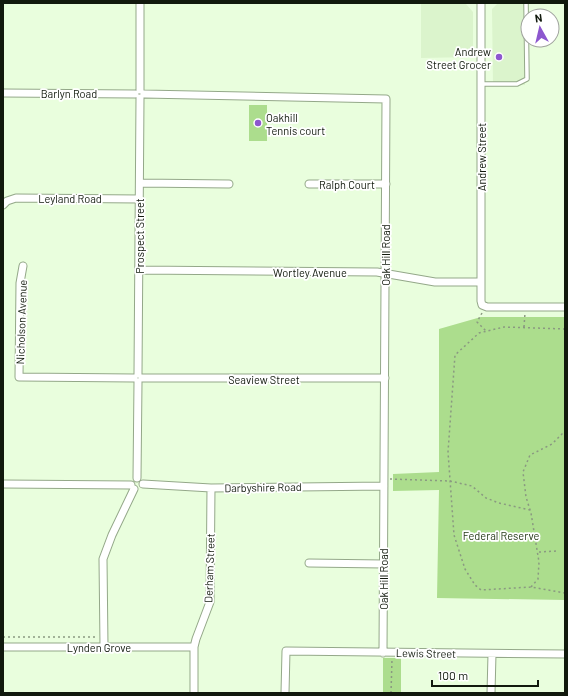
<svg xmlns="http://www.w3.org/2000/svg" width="568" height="696" font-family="Barlow,sans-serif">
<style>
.built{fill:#dbf4cc}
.green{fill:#acdd8d}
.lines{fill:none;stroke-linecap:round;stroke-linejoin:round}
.service-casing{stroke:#94a889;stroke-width:5.5}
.minor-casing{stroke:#94a889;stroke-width:9}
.path{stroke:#8a9981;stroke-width:1.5;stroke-dasharray:2 3;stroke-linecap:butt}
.service{stroke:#fff;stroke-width:3.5}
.minor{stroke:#fff;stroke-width:7}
.poi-dot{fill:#8d57cf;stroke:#fff;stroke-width:1.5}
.labels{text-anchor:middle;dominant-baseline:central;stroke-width:3.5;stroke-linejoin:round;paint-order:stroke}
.poi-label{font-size:11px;fill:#11190d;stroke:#fff;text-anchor:end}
.street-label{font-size:11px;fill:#11190d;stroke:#fff}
.park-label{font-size:11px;fill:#1f3411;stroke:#fff}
</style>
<rect width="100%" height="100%" fill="#e9fedd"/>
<path class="built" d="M421,4H466L473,12V57L421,58Z
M497,4H524L525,85L493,86L492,9Z"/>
<path class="green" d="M249,105H267V141H249Z
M481,317H565V600L437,598L439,490L393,491V474L439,472V329Z
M383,658H401V693H383Z"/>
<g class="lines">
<defs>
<path id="service" d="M482,84H517L527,79L526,3"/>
<path id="minor" d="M481,3V301L482,305L487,307H565
M140,90V3
M3,93L135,94
M144,94L386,99L383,653
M140,183L229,184
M309,184H386
M3,205L7,201L16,198L140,199
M23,266L20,283L19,377L134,378
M139,270L377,272L435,282H480
M138,374L140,98
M142,378H385
M137,478L138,382
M3,484L131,485
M143,484L211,488L384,486
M309,563L383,564
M104,646L103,559L112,535L134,489
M3,647H194
M194,693V647L196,639L210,602L211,488
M285,693L286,651L565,654
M491,693L492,654"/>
</defs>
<use href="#service" class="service-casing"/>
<use href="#minor" class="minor-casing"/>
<path class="path" d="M482,313L477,322L486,331
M524,327L525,313
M565,329L504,327L479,333L455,355L448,452L454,535L465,569L475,585L481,590L531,587L565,593
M390,479L450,481L472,486L486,498L499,503L530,510
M539,552L557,551
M531,587L538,579L539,562L531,513L526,497L523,472L530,455L552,444L565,431
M3,637H97
M391,693L392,659"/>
<use href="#service" class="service"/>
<use href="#minor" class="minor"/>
</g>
<g class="poi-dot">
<circle cx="499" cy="57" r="4"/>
<circle cx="258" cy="123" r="4"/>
</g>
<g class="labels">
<g class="poi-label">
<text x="491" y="51">Andrew<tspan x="491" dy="13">Street Grocer</tspan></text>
<text x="266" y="117" text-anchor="start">Oakhill<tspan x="266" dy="13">Tennis court</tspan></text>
</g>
<g class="street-label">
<text x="69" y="93">Barlyn Road</text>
<text transform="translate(481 157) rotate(-90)">Andrew Street</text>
<text x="347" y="184">Ralph Court</text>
<text x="70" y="198">Leyland Road</text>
<text transform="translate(139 236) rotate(-90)">Prospect Street</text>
<text transform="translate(385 255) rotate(-90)">Oak Hill Road</text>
<text x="310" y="272">Wortley Avenue</text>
<text transform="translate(21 322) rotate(-88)">Nicholson Avenue</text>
<text x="264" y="379">Seaview Street</text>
<text transform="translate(263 487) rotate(-1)">Darbyshire Road</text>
<text transform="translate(209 568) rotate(-88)">Derham Street</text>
<text transform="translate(383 579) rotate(-90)">Oak Hill Road</text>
<text x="99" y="647">Lynden Grove</text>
<text transform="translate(426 653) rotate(1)">Lewis Street</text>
</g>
<g class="park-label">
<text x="501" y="535">Federal Reserve</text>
</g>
</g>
<rect width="568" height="696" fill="none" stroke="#11190d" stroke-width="8"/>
<g transform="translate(540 28) rotate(352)"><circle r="19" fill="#ffffff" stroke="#a0a39e"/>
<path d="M0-3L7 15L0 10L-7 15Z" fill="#8d57cf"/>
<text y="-6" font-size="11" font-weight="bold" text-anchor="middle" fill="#11190d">N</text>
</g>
<path d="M432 680v6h106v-6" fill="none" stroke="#11190d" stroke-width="2"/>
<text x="438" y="680" font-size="12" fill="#11190d" stroke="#ffffff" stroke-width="3" paint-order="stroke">100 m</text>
</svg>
